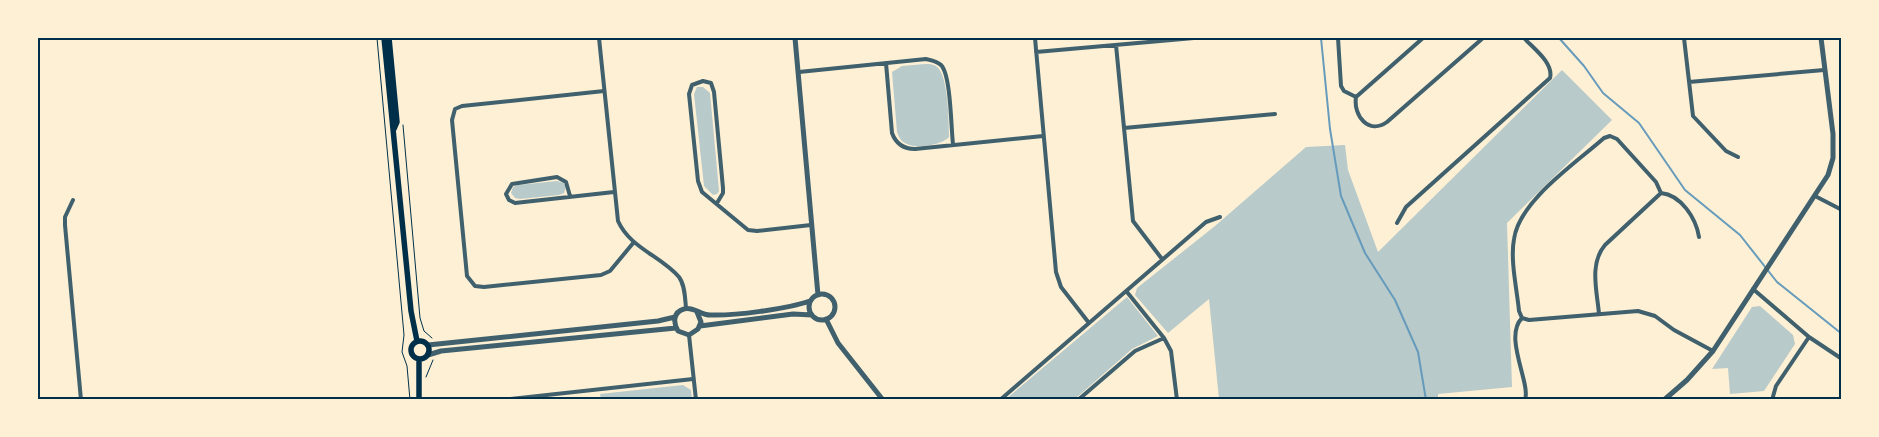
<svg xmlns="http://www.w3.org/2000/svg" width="1879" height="437" font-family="'Archivo Narrow',sans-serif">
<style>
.green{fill:#b9caca}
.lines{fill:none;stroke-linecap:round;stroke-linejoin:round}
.stream{stroke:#669bbc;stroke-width:2}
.path{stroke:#003049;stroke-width:1}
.minor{stroke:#3f606c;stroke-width:4}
.tertiary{stroke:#3f606c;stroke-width:5}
.secondary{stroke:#003049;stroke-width:5.5}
.neatline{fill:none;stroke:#003049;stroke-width:2}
</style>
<rect width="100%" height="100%" fill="#fdf0d5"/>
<path class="green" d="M925,64C931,64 935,64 939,69C948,80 949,122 949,137C942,145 917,149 907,144C901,142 899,137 897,132L892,72L902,66Z
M1562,70L1612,120L1507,223L1512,387L1438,394V400L1219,399L1209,299L1168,333L1135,295L1137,288L1215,226L1306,147L1345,145L1348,170L1378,252Z
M697,87H703L710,93L719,191L717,194L713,195L704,186L694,94Z
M557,181L564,183L566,187L564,193L559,195L520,199L515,198L511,193L513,187L518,185Z
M1127,297L1158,336L1132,349L1075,399H1006Z
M1760,306L1793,335L1795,344L1764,391L1730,394L1728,368L1712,369L1752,307Z
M683,385L691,390L692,399H601L600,394Z"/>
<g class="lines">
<path class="stream" d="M1321,38L1330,129L1341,196L1365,253L1395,300L1418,352L1426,400
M1559,38L1584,66L1603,93L1639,123L1685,190L1740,235L1777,282L1842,334"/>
<path class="path" d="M377,38L404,335L402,352L407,366L410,400
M403,125L420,318L424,331L432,338
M426,377L433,360"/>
<path class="minor" d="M599,38L618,221C630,248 661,256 679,277C685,285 685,298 686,308
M1035,38L1056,272L1061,287L1089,323
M1338,38L1341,86L1344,91L1356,97
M1423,38L1356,97C1353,116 1369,135 1387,122L1483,38
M1684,38L1693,116L1726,151L1738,157
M1116,45L1133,221L1162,259
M1036,52L1194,38
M886,63L892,133C896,144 903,149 915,149L1043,136
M799,72L926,59C931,60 937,61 941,65C951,75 951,128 953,144
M1689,82L1824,70
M604,91L462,106L455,109L452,120L467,276L475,286L484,287L601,275L610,271L634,242
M1124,128L1275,114
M1661,193C1681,195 1696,218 1699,237
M570,196L566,182L557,177L512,184L506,194L509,200L515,203L614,192
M1815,196L1842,210
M73,200L65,217V225L81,400
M717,203L723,193V188L714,92L711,83L703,81L692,85L689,94L698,181L702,192L748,230L757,231L811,225
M1397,223L1406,207L1550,78C1554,63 1533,48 1524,38
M1753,289L1809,337L1842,359
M1127,292L1164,338L1171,351L1177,400
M1522,318L1519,311C1517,289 1510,261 1514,239C1519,201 1576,163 1604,138L1610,136L1617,139L1656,182L1661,193L1605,245C1589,264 1597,291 1599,314
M1522,318L1529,320L1638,311L1655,316L1674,330L1713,351
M1522,318C1503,337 1531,383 1525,400
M689,335L696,400
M501,400L693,379
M1000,400L1206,222L1220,217
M1078,400L1135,351L1164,338
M1772,400L1776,386L1809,337"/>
<path class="tertiary" d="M795,38L818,295
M809 307a13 13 0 1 1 26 0a13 13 0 1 1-26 0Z
M697,312L701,322L698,329L689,335L678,331C673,323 673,312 684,309C692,306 701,315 710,315C734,316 787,309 810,301
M826,319L838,343L883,400
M700,326L793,314L812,315
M428,345L658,321L675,317
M428,355L441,351L676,328
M1664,400L1687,380L1713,351L1828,175L1833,158V134L1821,38"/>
<path class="secondary" d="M384,38L411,311L417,341
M389,38L397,122L394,129
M411 350a9 9 0 1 1 18 0a9 9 0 1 1-18 0Z
M419,360V400"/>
</g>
<rect width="1879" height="437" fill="none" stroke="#fdf0d5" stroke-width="78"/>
<rect x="39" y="39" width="1801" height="359" class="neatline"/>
</svg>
